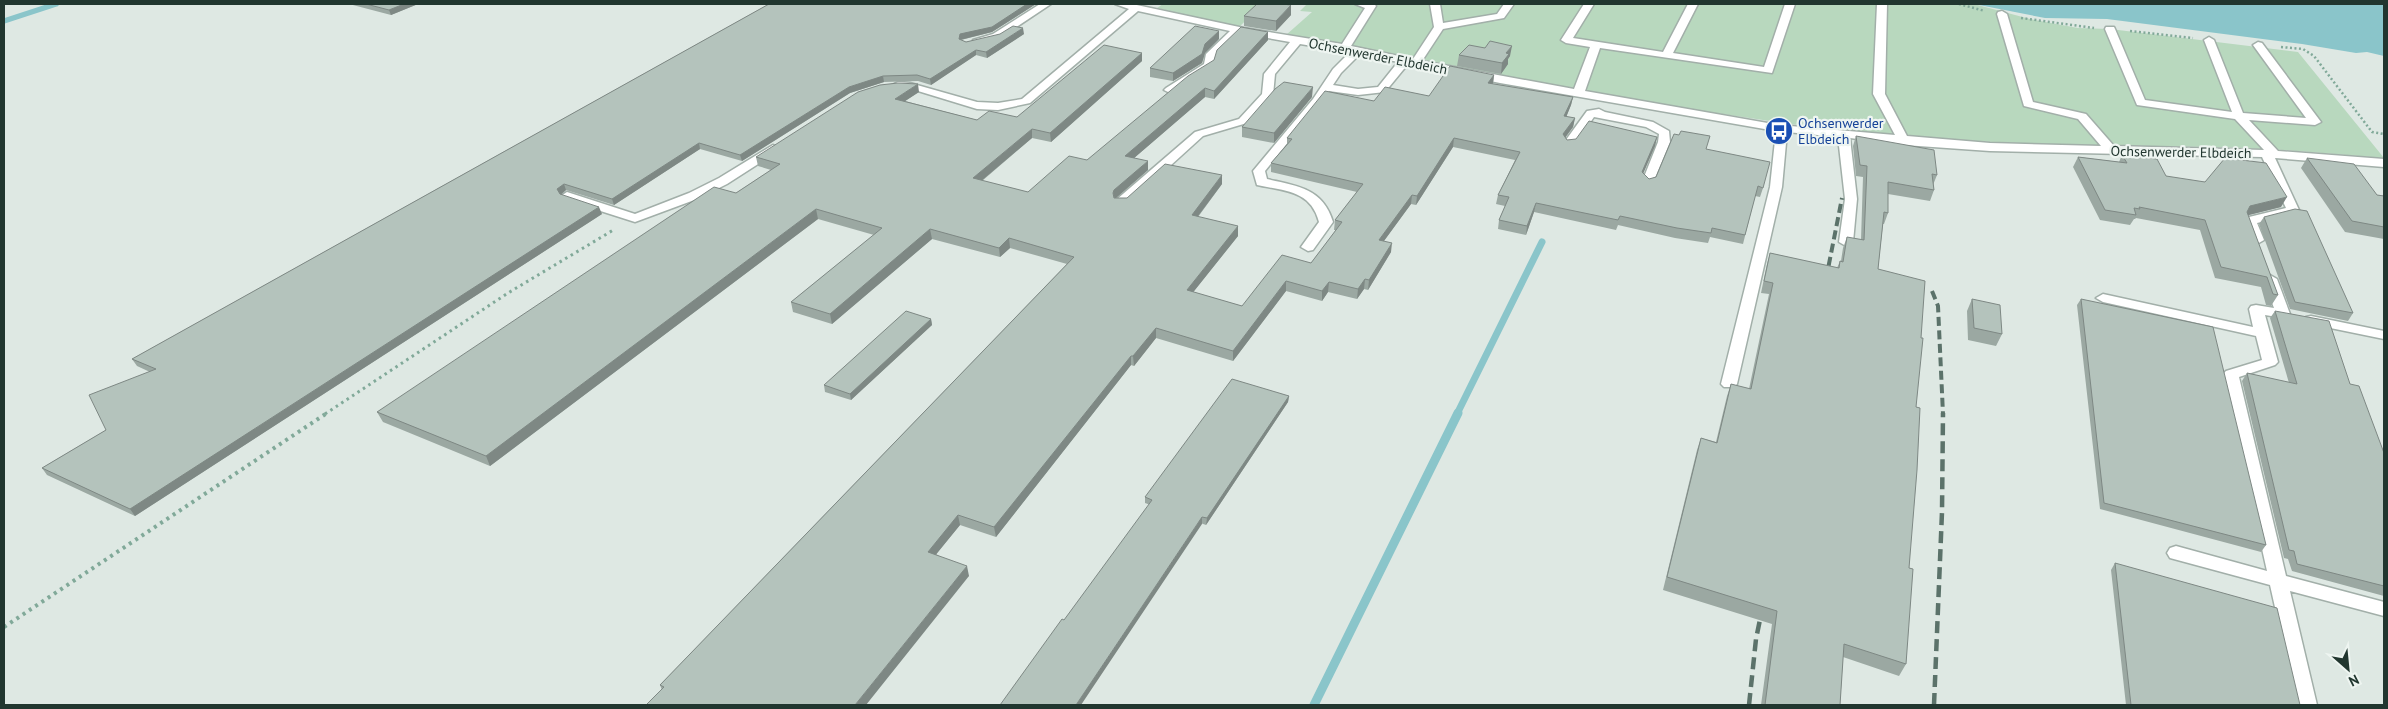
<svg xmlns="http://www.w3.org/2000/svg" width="2388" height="709" font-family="'PT Sans',sans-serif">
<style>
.green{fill:#b8d8be}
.water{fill:#8ac5ca}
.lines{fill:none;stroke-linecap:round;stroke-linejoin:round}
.stream-far2{stroke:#8ac5ca;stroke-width:5.5}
.stream-far1{stroke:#8ac5ca;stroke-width:7}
.stream{stroke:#8ac5ca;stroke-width:9}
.minor-casing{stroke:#a2afa9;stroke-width:3}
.path-far2{stroke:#81a999;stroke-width:2.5;stroke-dasharray:2 2.5;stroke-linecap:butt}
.path-far1{stroke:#81a999;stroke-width:3;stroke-dasharray:2.5 4;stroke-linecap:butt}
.path{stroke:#81a999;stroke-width:4;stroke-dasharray:3 4.5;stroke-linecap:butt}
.minor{fill:#fff;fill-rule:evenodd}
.rail-far1{stroke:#5b726a;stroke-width:4;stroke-dasharray:9 4.5;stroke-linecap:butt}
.rail{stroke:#5b726a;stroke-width:4.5;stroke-dasharray:12 6;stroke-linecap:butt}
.wall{fill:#9ba8a2}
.shaded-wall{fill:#7e8884}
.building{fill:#b4c3bc;stroke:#7e8884}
.labels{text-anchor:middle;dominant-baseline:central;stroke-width:4.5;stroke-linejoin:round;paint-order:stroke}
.far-street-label{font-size:14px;fill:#21362f;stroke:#eef5f1}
.far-transit-label{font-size:14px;fill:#164399;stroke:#eef5f1;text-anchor:start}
</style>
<rect width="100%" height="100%" fill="#dee8e3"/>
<path class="green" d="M1163,4H1263L1239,27L1157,8Z
M1307,4H1974L2030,19L2078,28L2110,29L2298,52L2384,158C2327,153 2270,148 2212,147C2097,145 1983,145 1868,133C1672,113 1480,68 1286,35L1312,12L1300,11Z"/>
<path class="water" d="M1974,4H2384V56L2367,52L2356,53L2302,44L2107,19L2045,18Z"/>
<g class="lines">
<path class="stream-far2" d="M4,21L56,4"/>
<path class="stream-far1" d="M1457,414L1542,242"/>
<path class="stream" d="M1314,705L1458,413"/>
<defs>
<path id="minor" d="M1040,4H1051L1000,38L978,43L973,40L993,34Z
M1115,4H1132L1244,28L1342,44L1365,8L1355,4H1374L1376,6L1351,46L1413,59L1434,27L1430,4H1440L1443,23L1497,14L1504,4H1514L1504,18L1443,29L1422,61L1574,89L1590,47L1566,43L1561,40L1584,4H1594L1573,38L1663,52L1688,4H1698L1673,53L1764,67L1785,4H1795L1772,73L1600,48L1585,91L1779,125L1895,135L1873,94L1877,4H1887L1885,94L1907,136L1990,143L2101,146L2078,119L2024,106L1997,14L1998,12L2002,11L2007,14L2033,102L2086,114L2114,146L2264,150L2235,119L2137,105L2105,29L2106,27H2114L2115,29L2145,100L2232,112L2204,40L2209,37L2214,40L2243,113L2306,118L2253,45L2258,42L2262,43L2321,122L2315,125L2249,120L2278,151L2384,159V167L2275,158L2299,210L2298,213L2257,223L2264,240L2257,244L2250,240L2243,221L2245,218L2286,208L2262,157L1990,151L1904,145L1850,138L1857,199L1853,242L1846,246L1839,242L1845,199L1838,137L1787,132L1782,187L1737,384L1734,387H1724L1721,384L1770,187L1776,131L1500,83L1408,64L1385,92L1358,95L1329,91L1265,171L1267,179C1297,186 1323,188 1333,222L1313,250L1308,251L1301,247L1319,222C1311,190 1283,191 1257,185L1253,171L1313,99L1333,69L1350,52L1300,44L1275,74L1273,95L1247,123L1203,136L1126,206H1116L1115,203L1116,200L1195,132L1239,119L1262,94L1264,74L1290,42L1240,33L1215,57L1213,67L1170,93L1164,90L1166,88L1204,64L1206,54L1230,31L1138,11L1030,103L998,110L977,109L918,91L894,87L892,85L898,82L910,83L977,102L998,103L1022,99L1129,9ZM1360,54L1398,62L1378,87L1358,89L1333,85L1341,73Z
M1599,109L1605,112L1653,122L1669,131L1670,142L1652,185L1648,186L1642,182L1658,142L1659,134L1646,127L1594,117L1573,147H1565L1563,144L1587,111Z
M773,145L779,149L777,152L727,184L697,199L635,222L563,199L561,196L567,192L635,214L689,193L719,178Z
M2270,275L2277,279L2290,314L2283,318L2265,315L2278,362L2275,365L2239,377L2286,576L2384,602V616L2290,591L2317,705H2297L2270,585L2170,558L2167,553L2170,548L2176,546L2267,571L2223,374L2226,371L2262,360L2256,336L2103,302L2096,298L2103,294L2253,327L2249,309L2251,306L2256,305L2274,308L2263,279Z
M2311,316L2384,331V339L2306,323L2304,320L2306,317Z"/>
</defs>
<use href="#minor" class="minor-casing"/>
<path class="path-far2" d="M1959,4L1985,11
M2021,18L2094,28
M2130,31L2193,38
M2281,47L2303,49L2314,56L2372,132L2384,134"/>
<path class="path-far1" d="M325,414L508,293L615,229"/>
<path class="path" d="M4,627L327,413"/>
<use href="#minor" class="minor"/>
<path class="rail-far1" d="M1826,279L1842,198
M1932,291L1938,306L1943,414"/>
<path class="rail" d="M1749,705L1756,639L1763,605
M1934,705L1942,512L1943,413"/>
</g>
<path class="wall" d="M349,4H418L391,15Z
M769,4H1036L992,32L961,40L966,42L1024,34L987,58L976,55L931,85L918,81L884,82L850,93L742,161L700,149L614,205L566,190L561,195L602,214L135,516L47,475L42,468L106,430L150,372L137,366L132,359Z
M1291,15L1276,31L1244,26V16Z
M1268,32V40L1214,99L1205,97L1134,158L1148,170L1115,198H1127L1222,184L1198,217L1238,236L1193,292L1242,306L1311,263L1336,230H1334L1335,220L1357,192L1271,172V163L1287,144V138L1374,101L1429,96L1494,75L1493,84L1573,97L1571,105L1566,117L1575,118L1573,127L1565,138L1567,140L1657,137L1655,146L1643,173L1649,179L1656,177L1706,149L1763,188L1760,197L1755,196L1743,244L1710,237L1708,243L1675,238L1618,225L1616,230L1534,212L1526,235L1498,229L1499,220L1505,206L1496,204L1498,195L1515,160L1453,147L1416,205L1411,204L1384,241L1391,252L1368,290L1364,289L1357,299L1328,292L1322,301L1286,291L1233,361L1156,338L1134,366L1131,365L996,537L960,525L936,554L969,576L662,690L660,685L1067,264L1010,248L1000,257L932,239L832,324L793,312L791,302L874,235L818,219L490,466L383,422L377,412L736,193L771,170L758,166L756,157L919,92L905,101L977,120L1017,117L1142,53V61L1051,142L1032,138L982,181L1028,192L1087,160Z
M1219,39L1205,53L1202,63L1173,81L1150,77V68Z
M1459,55L1510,56L1508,59V64L1501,74L1457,66Z
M1312,97L1274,143L1242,137V127Z
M1856,136L1937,175L1933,185L1934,190L1930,201L1888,194V213L1884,224H1883L1878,269L1916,407L1909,568L1906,664L1899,676L1843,657L1840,705H1761L1772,624L1663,590L1697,450L1701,438L1716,442L1727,396L1731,384L1749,389L1769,294L1761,293L1767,264L1770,253L1837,268L1840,261H1841L1843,248L1847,237L1861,240L1863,177L1856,176L1853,146Z
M2122,155L2166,176L2281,207L2248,215L2278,295L2271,306L2266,305L2261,287L2215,278L2200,230L2136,218L2135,219H2134L2130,225L2100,220L2073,167L2078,157L2119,162Z
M2307,158L2377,195L2384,196V239L2345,232L2301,168Z
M2264,217L2353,313L2348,321L2290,309L2259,224Z
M1972,299L2002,334L1996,346L1968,340L1967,311Z
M2081,299L2266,545L2261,552L2100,509L2077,305Z
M2275,311L2350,384L2384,453V596L2292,571L2288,559L2284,558L2242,381L2247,373L2289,383L2270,318Z
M931,319L932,325L851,400L825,392L824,385Z
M1289,396L1288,402L1206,525L1145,503V497Z
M2115,563L2300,705H2126L2111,570Z"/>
<path class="shaded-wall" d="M404,4H418L391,15L389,10Z
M1027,4H1036L992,32L960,40L959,39L960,34Z
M1291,5V15L1276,31V21Z
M1023,28L1024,34L987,58L986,52Z
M1219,31V39L1205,53L1202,63L1173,81V73Z
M1268,32V40L1214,99V91Z
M1512,46L1510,56L1508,59V64L1501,74L1502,63L1506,53Z
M976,50V55L931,85L930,79Z
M1142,53V61L1051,142L1050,133Z
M1494,75L1493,83L1487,92L1488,83Z
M883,76L884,82L850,93L742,161L740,155L849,87Z
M918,84L919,92L896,107L895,99Z
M1313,87L1312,97L1274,143V133Z
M1205,88V97L1126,165L1125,156Z
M1573,97L1571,105L1563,125L1564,116Z
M1575,118L1573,127L1561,143L1563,134Z
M1032,129V138L974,187L973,178Z
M1657,137L1655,146L1640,181L1642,172Z
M1454,138L1453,147L1416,205L1417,196Z
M699,143L700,149L614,205L612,199Z
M1148,161V170L1115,199L1113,193L1114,190Z
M1222,175V184L1192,224V215Z
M564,184L566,190L559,196L557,189Z
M1412,195L1411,204L1378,249L1379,240Z
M2287,197L2281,207L2245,216L2250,206Z
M1536,203L1534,212L1526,235L1527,226Z
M599,207L602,214L135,516L130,509Z
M816,209L818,219L490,466L486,456Z
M1238,226V236L1187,300V290Z
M930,229L932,239L832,324L830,314Z
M1009,238L1010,248L1000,257L999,248Z
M1392,243L1391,252L1368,290L1369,280Z
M1365,279L1364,289L1357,299L1358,289Z
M1286,281V291L1233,361V351Z
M1329,282L1328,292L1322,301V291Z
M931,319L932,325L851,400L850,394Z
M1156,328V338L1134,366L1133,356Z
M1131,356V365L996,537L994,527Z
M1289,396L1288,402L1206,525L1207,518Z
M958,515L960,525L930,562L928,552Z
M1202,517V524L1081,705H1076Z
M967,566L969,576L866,705H855Z"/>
<path class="building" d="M366,4H404L389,10Z
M769,4H1027L992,27L960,34L959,39L966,42L1000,34L1013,26L1023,28L986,52L976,50L930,79L917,75L883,76L849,87L740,155L699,143L612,199L564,184L557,189L560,194L599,207L130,509L42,468L106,430L89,395L156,369L132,359Z
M1257,4H1282L1291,5L1276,21L1244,16Z
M1195,26L1219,31L1205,44L1202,54L1173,73L1150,68Z
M1241,27L1268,32L1214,91L1205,88L1125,156L1148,161L1114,190L1113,193L1114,198H1127L1165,164L1222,175L1192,215L1238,226L1187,290L1242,306L1282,255L1311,263L1342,222L1335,220L1363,184L1271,163L1292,139L1287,138L1325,91L1374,101L1385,87L1429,96L1450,66L1494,75L1488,83L1573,97L1564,116L1575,118L1563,134L1567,140L1576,139L1589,121L1657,137L1642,172L1649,179L1656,177L1674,134L1679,135L1681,131L1710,136L1706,149L1770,162L1763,188L1758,186L1745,235L1712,228L1711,233L1677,228L1620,216L1618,220L1536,203L1527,226L1499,220L1509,197L1498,195L1520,152L1454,138L1417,196L1412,195L1379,240L1392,243L1369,280L1365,279L1358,289L1329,282L1322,291L1286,281L1233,351L1156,328L1133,356H1131L994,527L958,515L928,552L967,566L855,705H646L664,687L660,685L1074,257L1009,238L999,248L930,229L830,314L791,302L882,228L816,209L486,456L377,412L714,187L736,193L780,164L756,157L858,92L880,85L898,83L918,84L895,99L977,120L989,111L1017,117L1104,45L1142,53L1050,133L1032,129L973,178L1028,192L1069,156L1087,160L1188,76L1214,60L1217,50Z
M1490,41L1512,46L1506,53L1509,54L1502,63L1459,55L1469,45L1485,48Z
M1284,82L1313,87L1274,133L1242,127L1275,89Z
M1856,136L1934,150L1937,175L1932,174L1934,190L1888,182V213L1884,212L1878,269L1925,281L1921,338H1923L1916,407L1920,408L1917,470L1909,568L1913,569L1906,664L1844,644L1840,705H1765L1777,611L1667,577L1701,438L1717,443L1731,384L1751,389L1773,283L1764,281L1770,253L1839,268L1840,261L1843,262L1847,237L1864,240L1867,166L1860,165Z
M2122,155L2157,159L2166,176L2205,182L2225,158L2266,163L2287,197L2250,206L2247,212L2278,295L2273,294L2267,277L2221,267L2205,220L2139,207L2140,209L2134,208L2136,215L2105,210L2078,157L2127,163Z
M2307,158L2354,164L2377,195L2384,196V227L2352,221Z
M2295,209L2307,211L2353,313L2295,302L2264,217Z
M1972,299L2000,305L2002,334L1974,328Z
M2081,299L2213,327L2266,545L2104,503Z
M906,311L931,319L850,394L824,385Z
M2275,311L2329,321L2350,384L2359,386L2384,453V586L2297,564L2294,551L2289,550L2247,373L2297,384Z
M1232,379L1289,396L1207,518L1202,517L1076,705H1000L1062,619L1064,620L1152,500L1145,497Z
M2115,563L2277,608L2300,705H2131Z"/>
<defs>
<symbol id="bus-disc" viewBox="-11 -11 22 22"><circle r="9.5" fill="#1a4fb4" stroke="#eef5f1"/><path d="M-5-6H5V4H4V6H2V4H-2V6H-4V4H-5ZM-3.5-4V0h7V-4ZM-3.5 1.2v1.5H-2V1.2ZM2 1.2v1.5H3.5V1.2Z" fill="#fff"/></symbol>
</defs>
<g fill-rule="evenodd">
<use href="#bus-disc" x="1763" y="115" width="32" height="32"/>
</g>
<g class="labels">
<g class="far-street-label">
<text transform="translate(1378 56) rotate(11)">Ochsenwerder Elbdeich</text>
<text transform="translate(2181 152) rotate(1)">Ochsenwerder Elbdeich</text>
</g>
<g class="far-transit-label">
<text x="1798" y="123">Ochsenwerder<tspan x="1798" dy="16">Elbdeich</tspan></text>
</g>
</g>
<rect width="2388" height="709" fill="none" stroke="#21362f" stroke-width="10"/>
<g transform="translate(2348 669) rotate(153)" stroke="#eef5f1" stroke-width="4" paint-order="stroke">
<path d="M0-4L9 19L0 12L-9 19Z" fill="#21362f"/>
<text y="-8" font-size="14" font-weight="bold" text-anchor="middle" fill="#21362f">N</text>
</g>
</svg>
